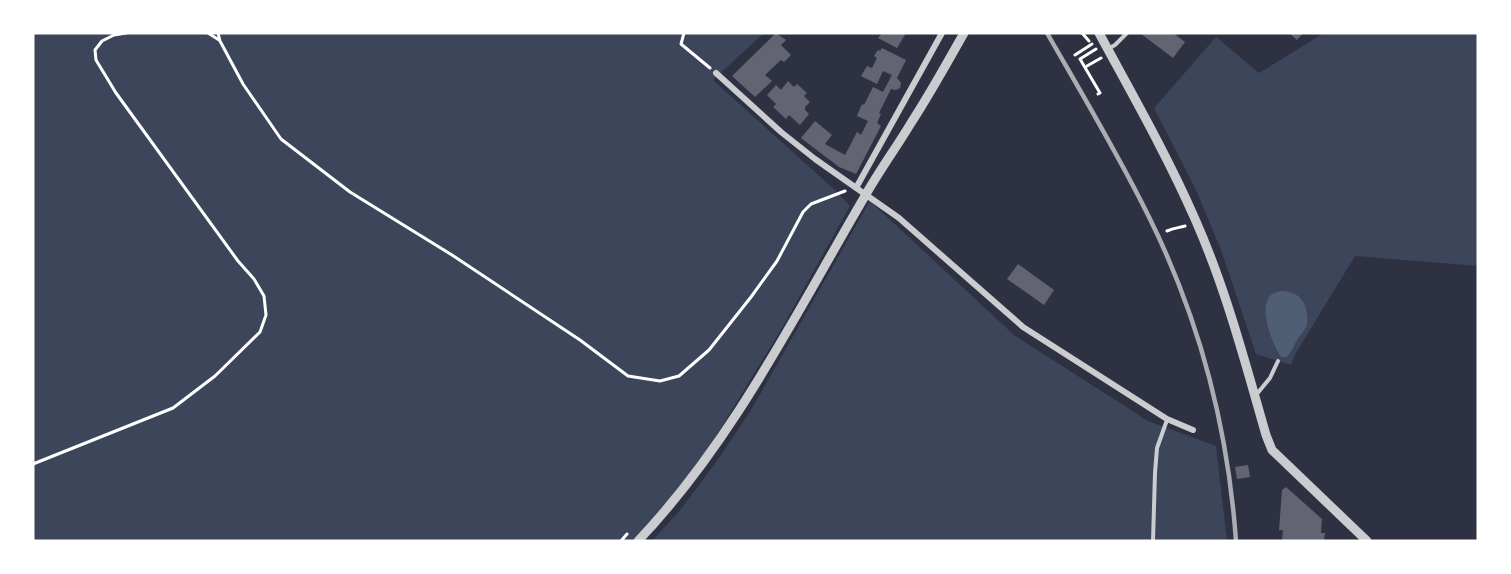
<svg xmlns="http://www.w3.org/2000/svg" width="1511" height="574" font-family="'Alegreya Sans',sans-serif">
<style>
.green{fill:#3c4559}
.water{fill:#4f5d75}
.building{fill:#626471}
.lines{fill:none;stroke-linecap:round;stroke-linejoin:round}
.path{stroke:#fff;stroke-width:3}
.service{stroke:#caccd0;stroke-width:4}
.minor{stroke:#caccd0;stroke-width:6}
.tertiary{stroke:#caccd0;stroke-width:9}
.rail{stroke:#abadb3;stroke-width:4.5}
</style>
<rect width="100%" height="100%" fill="#2d3142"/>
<path class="green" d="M33,33H764L713,80L835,190L850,206L782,328L676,501L632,541H33Z
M1324,33H1478V266L1355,256L1296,353L1291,365L1256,354L1221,250L1195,188L1154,108L1216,37L1259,73Z
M870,201L1014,335L1148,421L1216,446L1227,541H652L681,509L719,458L751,410Z"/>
<path class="water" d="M1282,291C1297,292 1306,299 1307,315C1307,316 1308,322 1307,324C1306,330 1300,335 1297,340C1293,346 1292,352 1287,357H1281C1273,346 1259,310 1269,297C1272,293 1277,292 1282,291Z"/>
<path class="building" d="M776,33L786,40L781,45L791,55L784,62L781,60L765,75L772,81L755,97L732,76Z
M882,33H906L897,48L878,38Z
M1140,33H1173L1185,42L1173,58Z
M1289,33H1303L1297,40Z
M882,48L906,60L897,78L901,83L900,88L896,90L891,89L879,113L881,114L877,123L881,126L856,174L839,167L801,138L815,121L832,135L825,144L845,155L857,132L861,135L868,121L857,116L862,104L864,105L873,87L883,92L892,75L883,71L877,84L861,76L867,66L872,68L877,58L874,56L878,50L880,51Z
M788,81L794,87L797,84L807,93L804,96L810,102L805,107V110L809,114L800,125L789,115L786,119L773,107L776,104L767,95L776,85L781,90Z
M1018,264L1054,290L1044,305L1007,279Z
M1248,465L1250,477L1237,479L1235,467Z
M1286,487L1322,519L1321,533H1325L1324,541H1282L1283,530H1279L1282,490Z"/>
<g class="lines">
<path class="path" d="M208,33L219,40
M218,33L220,41L243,84L281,139L350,192L452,255L580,340L628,376L660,381L679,376L709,350L751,297L777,261L803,212L811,204L845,191
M684,33L681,44L710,68
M1082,33L1089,41
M1096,49L1080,59L1100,93L1098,94
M1075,55L1092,44
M1087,66L1101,58
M1167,231C1174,228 1178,228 1185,226
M33,464L173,408L215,376L260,332L266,315L264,296L254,279L238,261L116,93L96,60L95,50L102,41L114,35L126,33
M621,541L627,534"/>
<path class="service" d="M1108,49L1115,45L1127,33
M1256,395L1270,378L1278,361
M1153,541L1155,473L1157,448L1167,420"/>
<path class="minor" d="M716,73L781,132L815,159L899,218L1023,327L1167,419L1193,430
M856,188L942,33"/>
<path class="tertiary" d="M1099,33C1132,94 1167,155 1195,219C1226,289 1245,362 1266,435L1272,450L1367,541
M638,541C733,441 795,315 865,196C879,171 896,148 911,123C930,94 947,63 964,33"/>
<path class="rail" d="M1047,33C1082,94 1118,154 1149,217C1199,318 1228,429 1236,541"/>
</g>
<rect width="1511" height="574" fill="none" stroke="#ffffff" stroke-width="69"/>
</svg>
